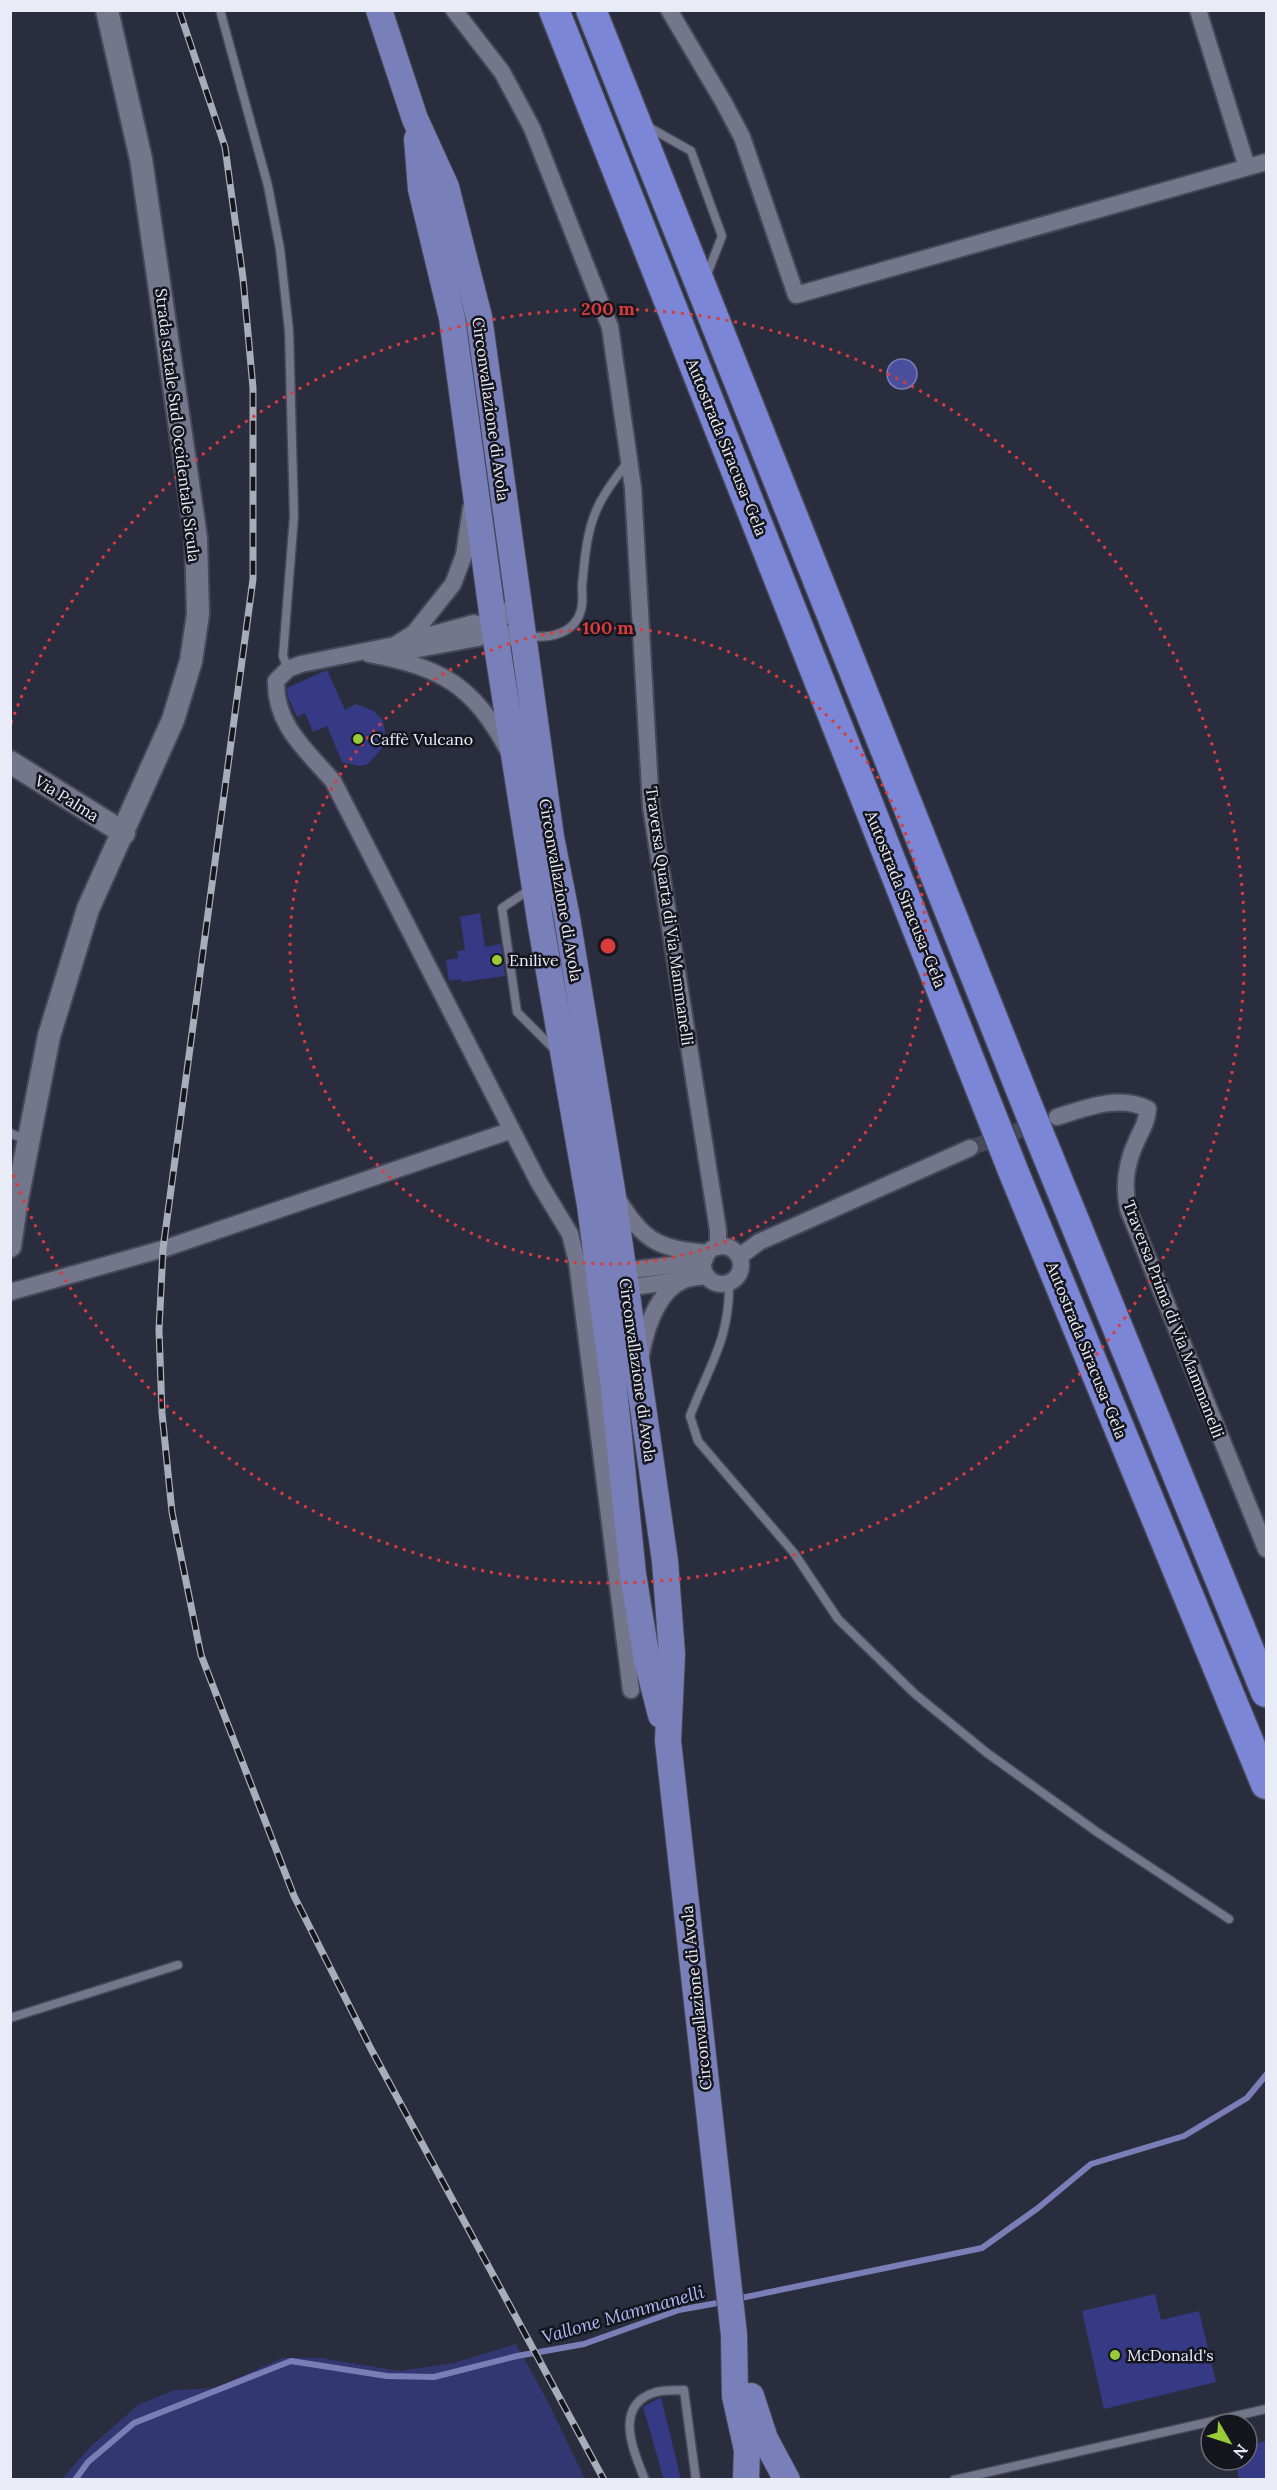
<svg xmlns="http://www.w3.org/2000/svg" width="1277" height="2490" font-family="Lora,serif">
<style>
.green{fill:#323671}
.water{fill:#494f9c;stroke:#797eb7;stroke-width:1.5}
.lines{fill:none;stroke-linecap:round;stroke-linejoin:round}
.stream{stroke:#797eb7;stroke-width:6}
.building{fill:#363984}
.street-tunnel{stroke:#474a5a;stroke-width:16;stroke-dasharray:16 8;stroke-linecap:butt}
.lane-casing{stroke:#464857;stroke-width:11}
.street-casing{stroke:#464857;stroke-width:20}
.secondary-casing{stroke:#464857;stroke-width:26}
.primary-casing{stroke:#464857;stroke-width:28}
.highway-casing{stroke:#464857;stroke-width:33}
.lane{stroke:#74778b;stroke-width:8}
.street{stroke:#74778b;stroke-width:16}
.secondary{stroke:#74778b;stroke-width:22}
.primary{stroke:#7980b9;stroke-width:26}
.highway{stroke:#7c86d7;stroke-width:30}
.rail-casing{stroke:#a9acb9;stroke-width:7}
.rail{stroke:#15161d;stroke-width:4.5;stroke-dasharray:14;stroke-linecap:butt}
.ring{fill:none;stroke:#d83c3d;stroke-width:3;stroke-dasharray:3 6}
.poi-dot{fill:#98cb37;stroke:#15161d;stroke-width:2}
.labels{text-anchor:middle;dominant-baseline:central;stroke-width:5;stroke-linejoin:round;paint-order:stroke}
.street-label{font-size:16px;fill:#e9ebf7;stroke:#15161d}
.poi-label{font-size:16px;fill:#e9ebf7;stroke:#15161d;text-anchor:start}
.water-label{font-size:18px;font-style:italic;fill:#b1bbfc;stroke:#15161d}
.centre{fill:#d83c3d;stroke:#15161d;stroke-width:3}
.ring-label{font-size:18px;text-anchor:middle;font-weight:bold;fill:#d83c3d;stroke:#15161d;stroke-width:5;stroke-linejoin:round;paint-order:stroke}
</style>
<rect width="100%" height="100%" fill="#2a2d3e"/>
<path class="green" d="M516,2344L547,2400L585,2479H62L89,2448L138,2405L174,2390L216,2388L282,2358H321L399,2371L454,2363Z"/>
<path class="water" d="M887 374a15 15 0 1 1 30 0a15 15 0 1 1-30 0Z"/>
<g class="lines">
<path class="stream" d="M736,2299L982,2248L1038,2208L1091,2164L1184,2136L1247,2098L1266,2075
M75,2480L88,2462L134,2423L291,2361L387,2376L434,2377L517,2356L584,2344L679,2310L723,2302"/>
</g>
<path class="building" d="M327,670L345,710L356,704L374,711L383,721L385,731L383,747L368,764L359,766L342,762L327,726L313,732L305,713L297,717L288,697L287,688Z
M480,913L485,947L501,944L505,976L462,982L461,979L449,981L446,960L458,958L457,951L465,950L460,917Z
M1155,2294L1161,2320L1199,2311L1216,2382L1104,2409L1082,2311Z
M661,2397L681,2480H664L643,2407Z
M1266,2441V2480H1239L1235,2460H1247V2445Z"/>
<g class="lines">
<path class="street-tunnel" d="M970,1148L1042,1122"/>
<defs>
<path id="lane" d="M220,10L268,186L280,249L289,331L294,516L283,656L288,669
M645,125L691,151L722,236L706,277
M526,636C550,639 578,634 582,605C583,599 582,593 582,587C584,565 586,539 593,519C600,497 616,478 629,460
M532,888L502,908L517,1012L556,1051
M10,1133L28,1141
M729,1283C730,1339 709,1366 690,1416L698,1441L794,1553L838,1619L915,1694L987,1753L1097,1832L1229,1919
M10,2018L178,1965
M645,2480C634,2452 612,2405 656,2392C665,2390 675,2390 684,2390L696,2480
M954,2480L1266,2409"/>
<path id="street" d="M454,10L502,72L532,128L610,327L633,488L651,807L718,1230V1247
M669,10L724,103L742,137L796,295L1266,162
M1198,10L1247,167
M471,508L464,555L453,584L414,633L395,645L301,664L288,669L276,681C275,725 306,750 333,781L538,1181L570,1234L577,1262L631,1690
M408,641L474,623L494,627L523,643
M369,654C442,668 472,684 508,750
M386,655L478,638L494,627L517,601
M1057,1117C1085,1108 1120,1094 1148,1109C1147,1122 1142,1129 1137,1140C1126,1163 1123,1184 1128,1209L1266,1549
M617,1198C645,1242 656,1248 708,1253
M703 1265a19 19 0 1 1 38 0a19 19 0 1 1-38 0Z
M739,1257L759,1242L970,1148
M614,1272L690,1263L705,1259
M618,1289L683,1280
M10,1292L163,1249L512,1130
M641,1355C646,1329 656,1292 684,1280C690,1277 700,1277 707,1276"/>
<path id="secondary" d="M10,762L124,833
M10,1246L16,1205L49,1036L88,909L173,720L191,661L198,614L196,538L141,159L107,10"/>
<path id="primary" d="M379,10L415,119L446,187L479,317L551,837L567,918L612,1190L665,1561L672,1654L668,1741L734,2335L735,2396L747,2450L746,2480
M417,139L421,189L452,318L494,627L541,926L590,1205L614,1389L633,1574L647,1660L661,1715
M751,2396L765,2439L787,2480"/>
<path id="highway" d="M554,10L1014,1173L1266,1784
M591,10L1027,1105L1266,1692"/>
</defs>
<use href="#lane" class="lane-casing"/>
<use href="#street" class="street-casing"/>
<use href="#secondary" class="secondary-casing"/>
<use href="#primary" class="primary-casing"/>
<use href="#highway" class="highway-casing"/>
<use href="#lane" class="lane"/>
<use href="#street" class="street"/>
<use href="#secondary" class="secondary"/>
<use href="#primary" class="primary"/>
<use href="#highway" class="highway"/>
<defs>
<path id="rail" d="M179,10L225,147L243,278L253,388V579L163,1249L159,1330L162,1413L172,1512L201,1655L294,1896L371,2049L604,2480"/>
</defs>
<use href="#rail" class="rail-casing"/>
<use href="#rail" class="rail"/>
</g>
<g class="ring">
<circle cx="608" cy="946" r="318"/>
<path d="M11 723A637 637 0 1 1 11 1169"/>
</g>
<g class="poi-dot">
<circle cx="358" cy="739" r="6"/>
<circle cx="497" cy="960" r="6"/>
<circle cx="1115" cy="2355" r="6"/>
</g>
<g class="labels">
<g class="street-label">
<text transform="translate(491 409) rotate(82)">Circonvallazione di Avola</text>
<text transform="translate(178 425) rotate(83)">Strada statale Sud Occidentale Sicula</text>
<text transform="translate(727 447) rotate(68)">Autostrada Siracusa-Gela</text>
<text transform="translate(67 798) rotate(32)">Via Palma</text>
<text transform="translate(561 890) rotate(80)">Circonvallazione di Avola</text>
<text transform="translate(906 899) rotate(68)">Autostrada Siracusa-Gela</text>
<text transform="translate(670 916) rotate(82)">Traversa Quarta di Via Mammanelli</text>
<text transform="translate(1174 1319) rotate(69)">Traversa Prima di Via Mammanelli</text>
<text transform="translate(1087 1350) rotate(68)">Autostrada Siracusa-Gela</text>
<text transform="translate(638 1370) rotate(82)">Circonvallazione di Avola</text>
<text transform="translate(696 1998) rotate(-96)">Circonvallazione di Avola</text>
</g>
<g class="poi-label">
<text x="370" y="739">Caffè Vulcano</text>
<text x="509" y="960">Enilive</text>
<text x="1127" y="2355">McDonald's</text>
</g>
<g class="water-label">
<text transform="translate(623 2314) rotate(-16)">Vallone Mammanelli</text>
</g>
</g>
<circle cx="608" cy="946" r="9" class="centre"/>
<g class="ring-label">
<text x="608" y="315">200 m</text>
<text x="608" y="634">100 m</text>
</g>
<rect width="1277" height="2490" fill="none" stroke="#e9ebf7" stroke-width="24"/>
<g transform="translate(1229 2442) rotate(129)"><circle r="28" fill="#15161d" stroke="#6a6b74" stroke-width="1.5"/>
<path d="M0-4.5L10 22L0 15L-10 22Z" fill="#98cb37"/>
<text y="-9" font-size="16" font-weight="bold" text-anchor="middle" fill="#e9ebf7">N</text>
</g>
</svg>
